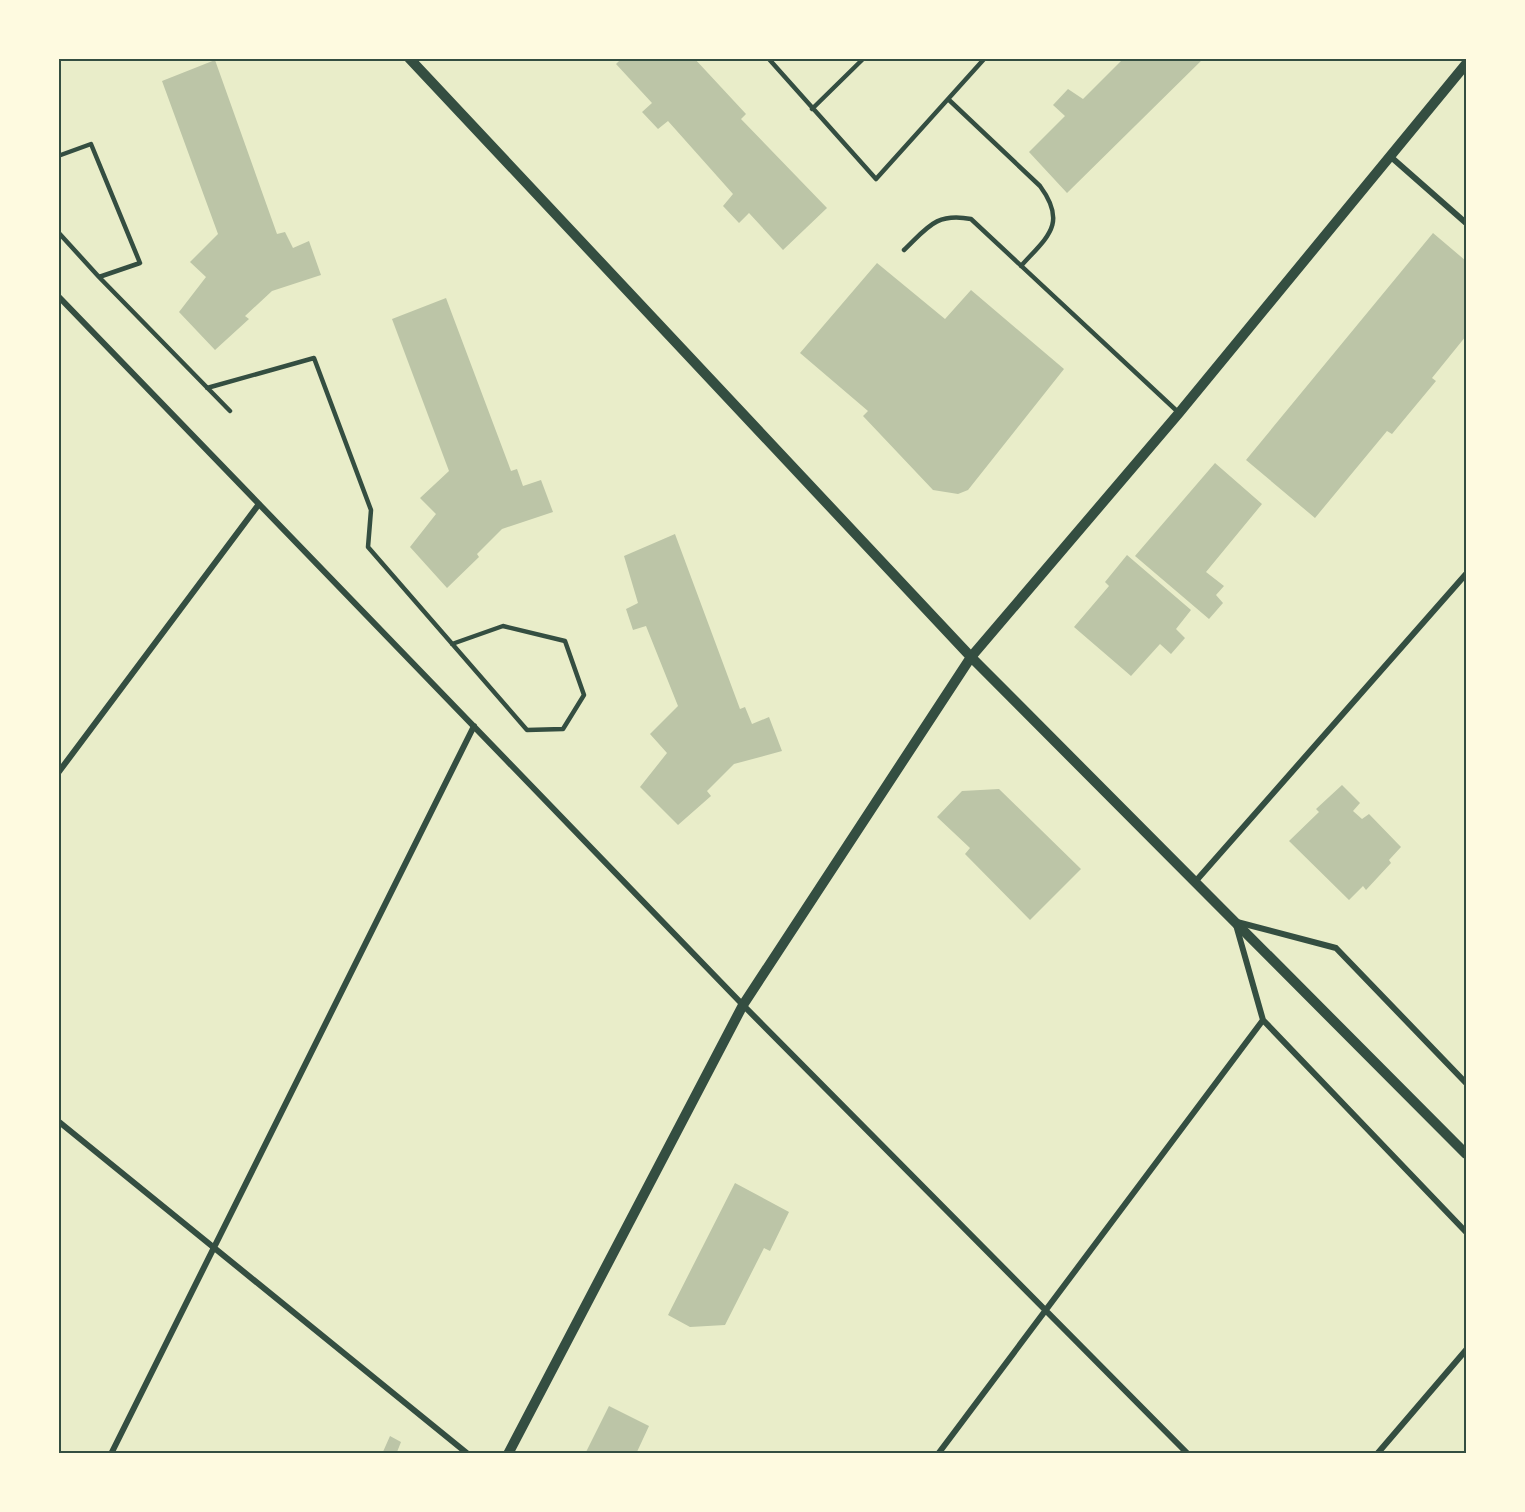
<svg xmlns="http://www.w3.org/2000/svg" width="1525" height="1512" font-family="'Noto Sans',sans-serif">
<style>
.building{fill:#bcc5a7}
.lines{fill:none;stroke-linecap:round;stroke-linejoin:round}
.service{stroke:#344e41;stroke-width:4.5}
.minor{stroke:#344e41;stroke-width:6}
.tertiary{stroke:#344e41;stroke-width:10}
.neatline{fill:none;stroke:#344e41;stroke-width:2}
</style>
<rect width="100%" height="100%" fill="#e9edc9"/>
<path class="building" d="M622,58H694L746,114L741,119L827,208L783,250L749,213L739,223L723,206L733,194L668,121L658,129L642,112L652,103L616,64Z
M1124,58H1204L1067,193L1029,152L1065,116L1053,105L1068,89L1083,99Z
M215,60L277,234L285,232L293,248L309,241L321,275L272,291L245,316L249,319L215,350L179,312L206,277L190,262L218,234L162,81Z
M1433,233L1466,261V336L1432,378L1436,381L1392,434L1387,431L1315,518L1246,460Z
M877,263L945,319L971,290L1064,369L968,490L958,494L933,490L863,416L868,411L800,353Z
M446,298L511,471L517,469L523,486L541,480L553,512L502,529L477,554L479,557L447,588L410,547L436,514L420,498L449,471L392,319Z
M1215,463L1262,504L1206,572L1224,586L1216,595L1223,603L1209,619L1135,556Z
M675,534L740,709L745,707L752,724L769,717L782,751L734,764L707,791L711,796L678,825L640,787L667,753L650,734L678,706L646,626L633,630L626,609L638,603L624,556Z
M1127,555L1191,610L1176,629L1185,638L1171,654L1160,644L1131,676L1074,627L1109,586L1105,582Z
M1342,785L1360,803L1353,811L1362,819L1369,814L1401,847L1389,860L1391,863L1366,890L1363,886L1349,900L1289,841L1319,812L1316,809Z
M999,789L1081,869L1030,920L965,854L970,848L937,817L962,791Z
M735,1183L789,1212L770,1251L764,1248L725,1325L690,1327L668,1315Z
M609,1406L649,1426L636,1454H585Z
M390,1436L401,1442L397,1452L400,1454H382Z"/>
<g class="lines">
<path class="service" d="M768,58L876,179L985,58
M948,99L1040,186C1068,224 1047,237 1021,266
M812,109L864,58
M58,156L91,144L140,263L99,277L58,232
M904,250C927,228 936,212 971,219L1178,412
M99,277L230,411
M207,388L314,358L371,510L368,547L527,730L563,729L584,695L565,641L503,626L452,644"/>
<path class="minor" d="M1391,157L1466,223
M58,296L743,1005L1188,1454
M58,773L259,504
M1195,882L1466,574
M1237,922L1336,948L1466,1083
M1236,925L1263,1020L1466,1232
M58,1121L468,1454
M111,1454L474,726
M938,1454L1263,1020
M1377,1454L1466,1350"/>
<path class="tertiary" d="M409,58L971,657L1466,1154
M508,1454L743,1005L971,657L1179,413L1466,64"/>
</g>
<rect width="1525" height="1512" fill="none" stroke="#fefae0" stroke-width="120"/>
<rect x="60" y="60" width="1405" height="1392" class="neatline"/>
</svg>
